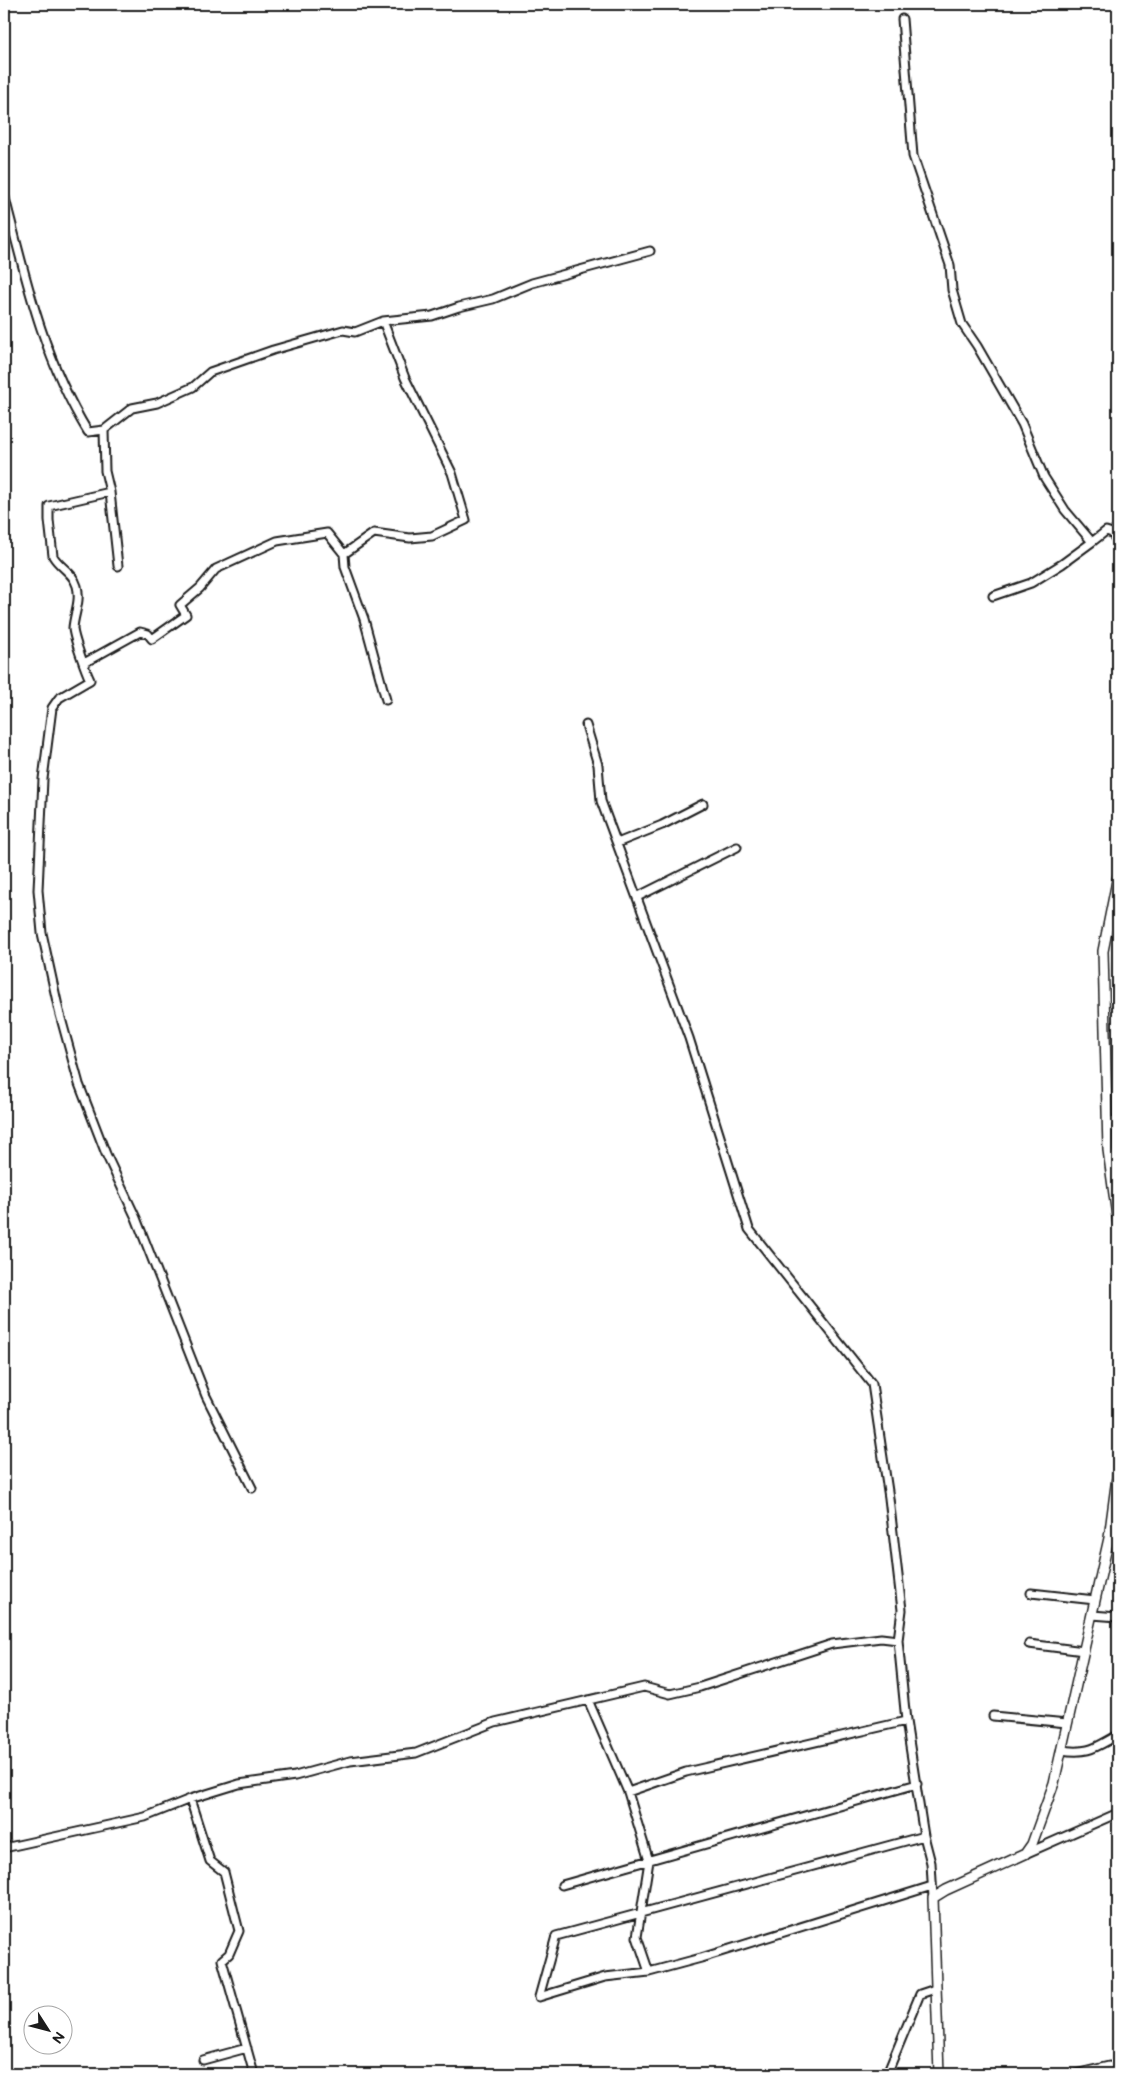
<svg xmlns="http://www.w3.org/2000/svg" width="1122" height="2078" font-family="'Balsamiq Sans',sans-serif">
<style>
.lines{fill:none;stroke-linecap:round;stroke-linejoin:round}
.minor-casing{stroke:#1c1c1c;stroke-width:11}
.tertiary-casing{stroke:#1c1c1c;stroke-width:12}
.minor{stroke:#fff;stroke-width:7}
.tertiary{stroke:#fff;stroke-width:9}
</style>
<rect width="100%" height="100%" fill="#fff"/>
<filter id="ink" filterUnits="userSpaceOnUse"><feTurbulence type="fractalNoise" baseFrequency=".02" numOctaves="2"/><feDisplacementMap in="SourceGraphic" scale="10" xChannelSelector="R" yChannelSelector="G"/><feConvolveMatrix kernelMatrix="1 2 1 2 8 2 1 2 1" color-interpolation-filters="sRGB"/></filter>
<g filter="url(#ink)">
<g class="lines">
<defs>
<path id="minor" d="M902,19L913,156L950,265L952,290L962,324L977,346L1022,424L1044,477L1065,510L1092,542L1106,531L1112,533L1118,543
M4,194C25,276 43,359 88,432L104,430L105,471L110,492L49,506V520L53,556C60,568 73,572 77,586C81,601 74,614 73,628C73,636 86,672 90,680L59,698L52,708L43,779L38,890L42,933L59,1011L79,1084L106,1154L136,1218L206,1396L252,1488
M383,321L405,378L452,473L466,520L432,536L410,538L374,533L344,554L345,567L364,619L386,700
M104,430L132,408L157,403L193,387L210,372L273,350L343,330L355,332L383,321L432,316L459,307L493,299L532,283L650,251
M110,492L118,566
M993,596L1031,583L1062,564L1092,542
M84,663L140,632L148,634L152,639L186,615L180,605L200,588L216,569L277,541L327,533L344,554
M586,725L598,765L601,801L689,1038L749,1229L872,1384L889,1498L902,1610L898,1640
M617,843L662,825L703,804
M637,897L737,847
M1108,1122L1118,1119
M1031,1593L1095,1600
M1092,1615L1118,1617
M1029,1644L1084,1651
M588,1700L628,1792L649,1861L637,1937L649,1972
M993,1716L1067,1723
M1061,1750C1090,1754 1094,1748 1118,1735
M628,1792L686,1772L906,1721
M190,1799L210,1861L224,1872L239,1931L229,1954L222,1960L254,2074
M4,1848L145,1817L190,1799L239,1784L295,1776L350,1761L416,1753L495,1722L644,1687L670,1694L700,1687L832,1644L881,1638L898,1640L906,1721L924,1836L931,1863L933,1898
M1025,1854L1118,1813
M562,1885L917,1784
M539,1997L556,1936L924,1836
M539,1997L605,1977L649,1972L701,1958L932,1886
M203,2060L247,2048
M887,2074L920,1994L935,1989
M1075,2074L1109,2066L1111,2074"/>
<path id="tertiary" d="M1118,876L1103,951L1108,1150L1118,1224
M939,2074L933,1898L946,1890L1025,1854L1032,1844L1054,1783L1109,1538L1118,1470"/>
</defs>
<use href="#minor" class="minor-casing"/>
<use href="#tertiary" class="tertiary-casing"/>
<use href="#minor" class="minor"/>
<use href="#tertiary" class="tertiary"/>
</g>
</g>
<rect width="1122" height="2078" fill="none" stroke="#fff" stroke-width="20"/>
<rect x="10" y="10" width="1102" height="2058" fill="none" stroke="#1c1c1c" stroke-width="2" filter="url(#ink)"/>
<g transform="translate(48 2030) rotate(126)"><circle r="24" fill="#ffffff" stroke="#a4a4a4"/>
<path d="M0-4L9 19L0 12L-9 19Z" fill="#1c1c1c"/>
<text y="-8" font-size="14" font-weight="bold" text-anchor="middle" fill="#1c1c1c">N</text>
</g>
</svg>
